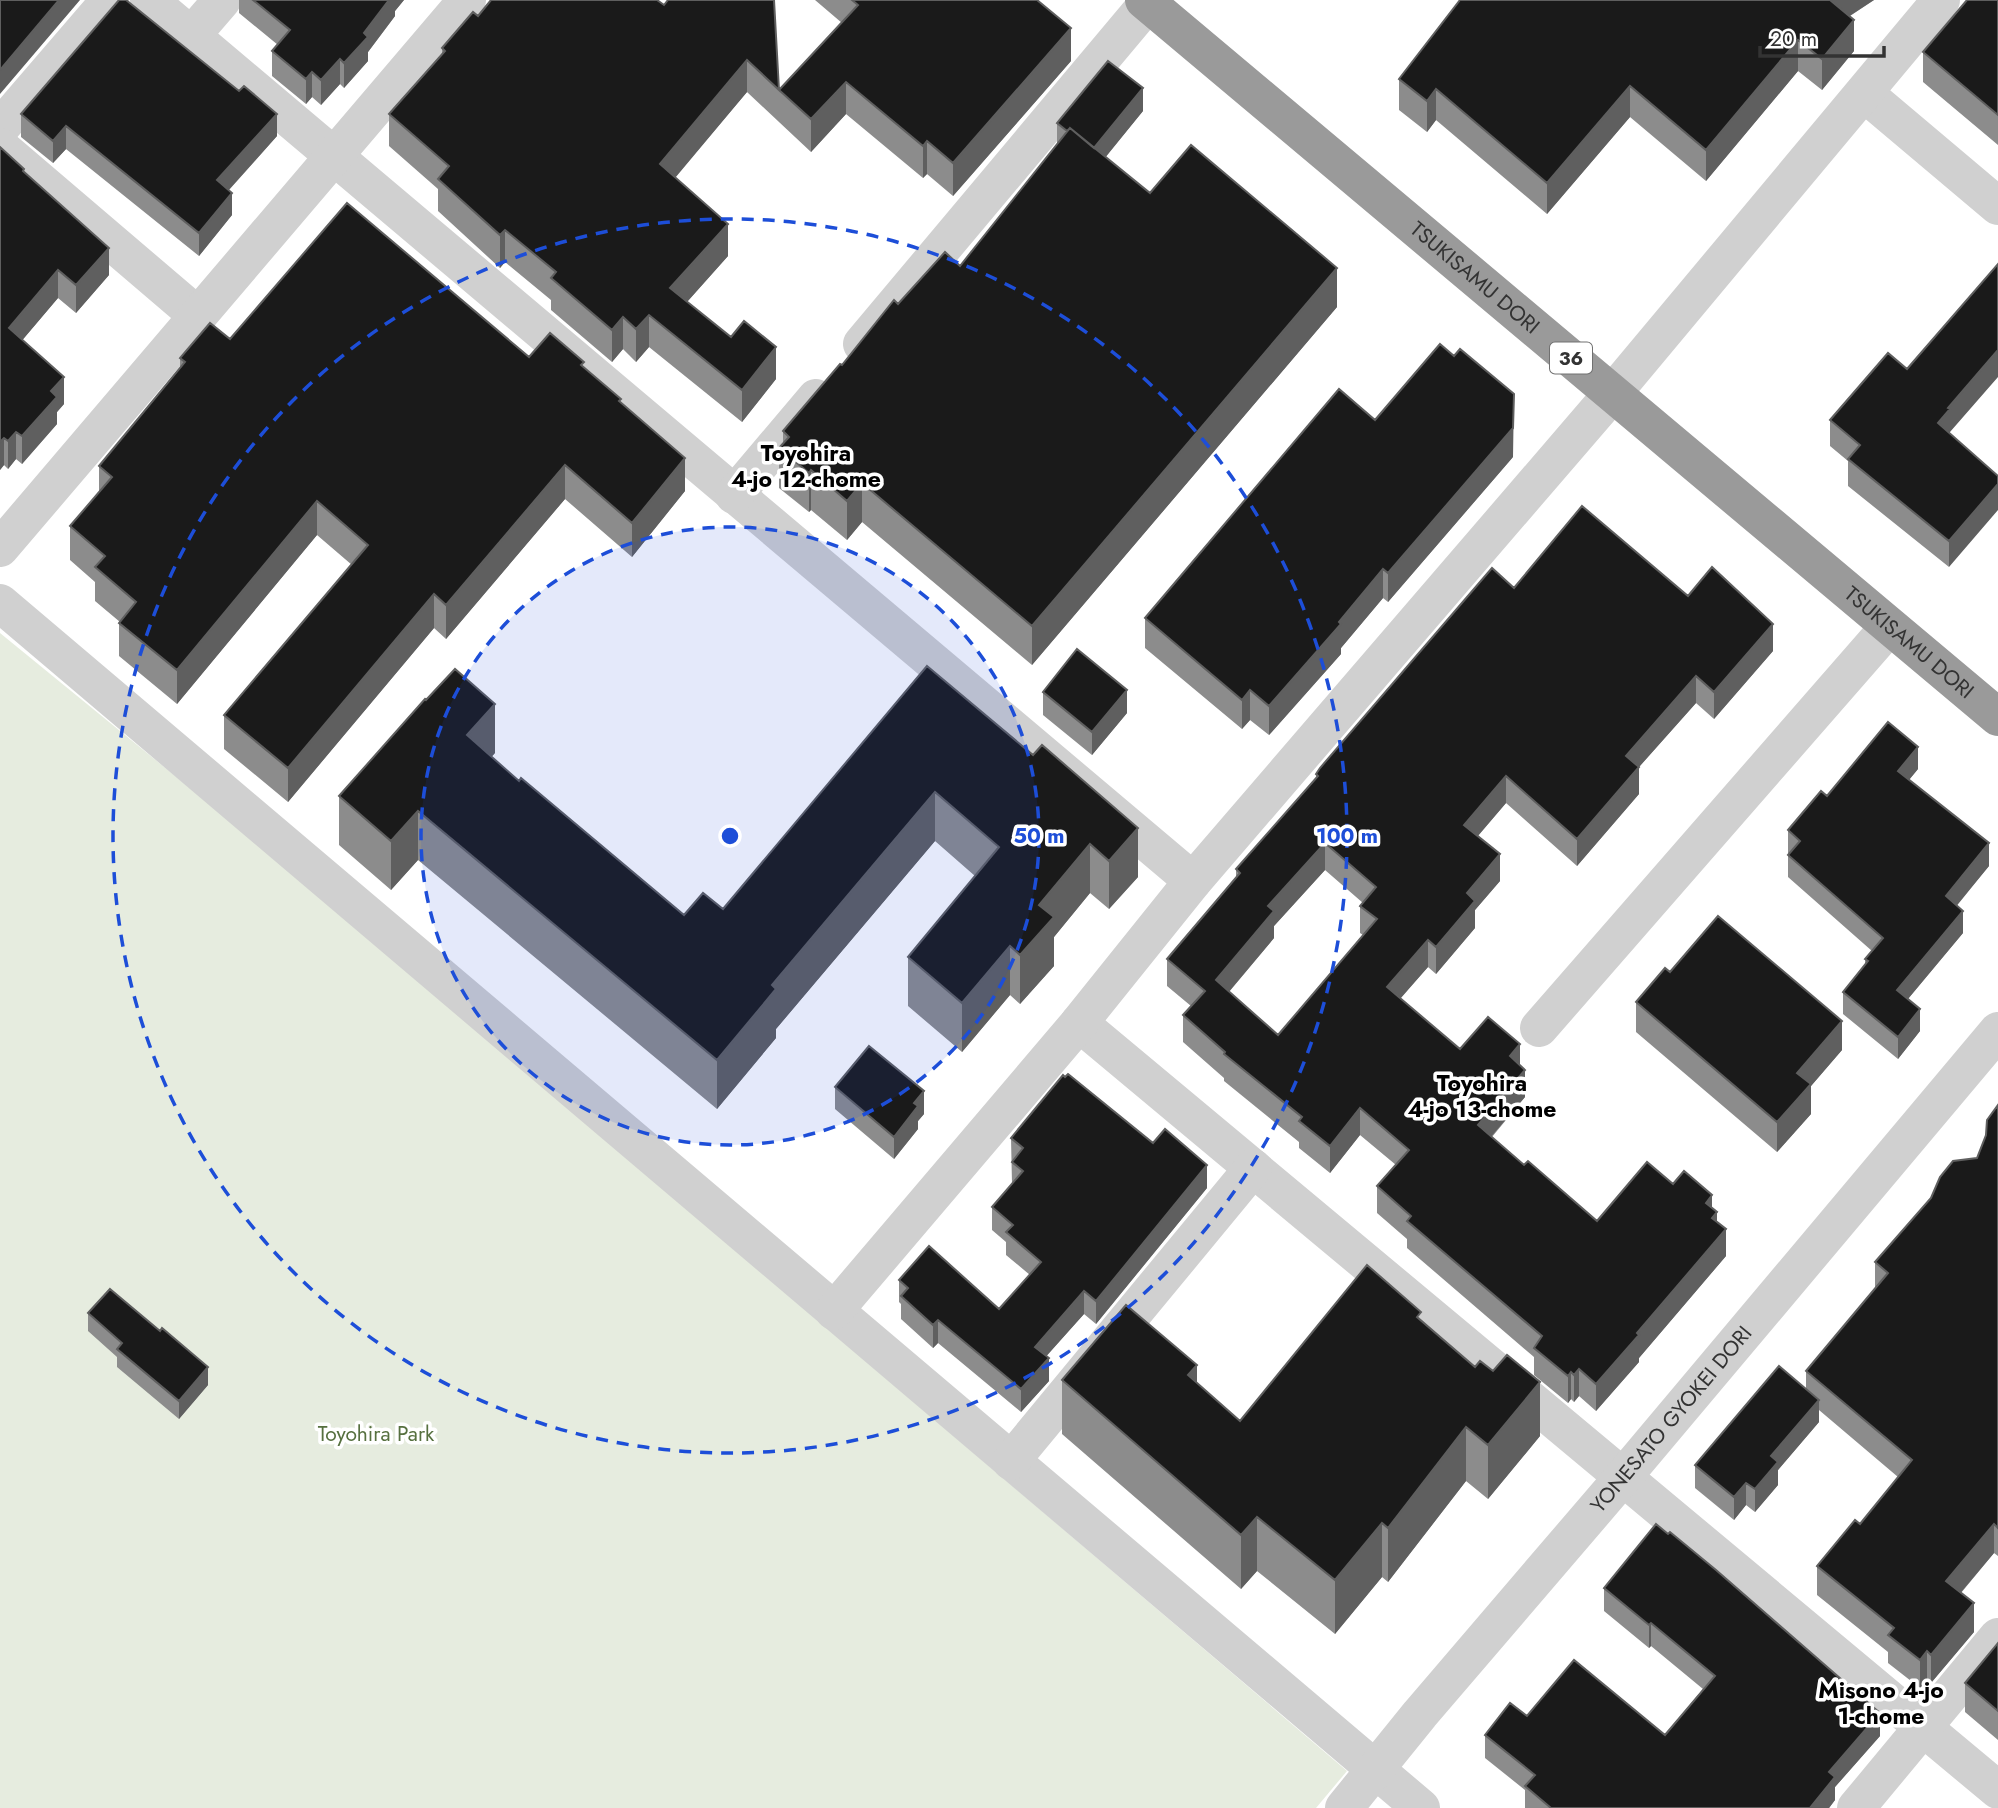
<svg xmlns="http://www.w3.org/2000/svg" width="1998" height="1808" font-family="Jost,sans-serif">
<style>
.green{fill:#e6ecdf}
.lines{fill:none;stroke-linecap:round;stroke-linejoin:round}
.minor{stroke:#d0d0d0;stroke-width:38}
.highway{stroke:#9a9a9a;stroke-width:38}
.wall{fill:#8c8c8c;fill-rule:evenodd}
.shaded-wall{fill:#5f5f5f}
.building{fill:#1a1a1a;stroke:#5f5f5f;stroke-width:2;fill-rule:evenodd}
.ring{fill:none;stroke:#1d4ed8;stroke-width:3.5;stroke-dasharray:12 9}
.labels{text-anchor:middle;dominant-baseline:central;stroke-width:7;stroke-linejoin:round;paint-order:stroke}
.shield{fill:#fff;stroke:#707070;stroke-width:2}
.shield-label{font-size:19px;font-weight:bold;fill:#333}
.street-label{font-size:21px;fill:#333;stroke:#fff}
.park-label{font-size:21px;fill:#56703f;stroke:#fff}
.neighbourhood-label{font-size:23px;font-weight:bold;fill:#000;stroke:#fff}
.centre{fill:#1d4ed8;stroke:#fff;stroke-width:3.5}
.ring-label{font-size:21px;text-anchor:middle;font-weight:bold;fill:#1d4ed8;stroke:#fff;stroke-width:7;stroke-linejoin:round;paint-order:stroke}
</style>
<rect width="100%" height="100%" fill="#fff"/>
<path class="green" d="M0,633L272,855L1347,1771L1316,1808H0Z"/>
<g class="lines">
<g class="minor">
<path d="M149,0L1193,881"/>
<path d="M191,36L222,0"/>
<path d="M1864,93L1998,206"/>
<path d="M0,128L110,0"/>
<path d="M0,147L198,316"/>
<path d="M862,344L1148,3"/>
<path d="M734,495L816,398"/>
<path d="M0,548L467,0"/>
<path d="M0,603L1421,1808"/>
<path d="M1079,1023L1998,1790"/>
<path d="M1539,1028L1889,627"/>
<path d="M834,1311L1079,1023L1193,881L1612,394L1941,0"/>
<path d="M1011,1461L1253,1168"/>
<path id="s1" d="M1344,1808L1420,1714L1623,1477L1998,1031"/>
<path d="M1856,1808L1998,1637"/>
</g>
<path class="highway" id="s2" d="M1144,0L1998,717"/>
</g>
<path class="wall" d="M239,0H404L395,11V16L368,52V61L344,88L340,84L321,105L312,97L306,104L272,76V51L278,45L239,13Z
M774,0L779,90V122L747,92L675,177L728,256L687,302L776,379L742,422L649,347L636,362L623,349L612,362L551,310V300L505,262L500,268L438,211V189L389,146V114L442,55V48L478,16Z
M815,0H1037L1071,61L953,196L927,174L923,178L846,114L811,152L779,122V90L842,23Z
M1460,0H1874L1850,16L1854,51L1822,90L1798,71L1706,181L1630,117L1547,214L1436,120L1427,132L1399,110V79Z
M1998,0V145L1923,82V52Z
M1143,111L1105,157L1150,193L1337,307L1032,665L862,522L847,540L811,510L809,512L779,488V448L783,444V431L842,365L898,304L960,266L1057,145V123Z
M21,114L277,136L229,190L232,215L199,256L66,149L53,163L21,137Z
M24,173L109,275L76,313L58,298L22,340L64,404L57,412V424L22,464L16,459L8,469L4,465L0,470Z
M230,339L529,357L584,367L621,402L685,491L632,557L565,499L446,639L434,628L288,802L224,749V715L352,565L317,535L177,704L119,656V623L120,622L95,601V582L70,560V526L99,492V466L180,368V358Z
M1830,420L1950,432L1949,567L1848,486V461L1830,446Z
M1513,457L1388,602L1383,598L1341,648V654L1269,735L1250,720L1242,729L1145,648V618Z
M1514,588L1688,596L1773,651L1714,719L1696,703L1639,767V794L1577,866L1506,803L1478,836L1500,881L1475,910V928L1436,974L1428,967L1400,998L1460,1049L1520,1065L1525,1097L1492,1137L1524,1165L1597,1221L1673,1184L1712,1208L1726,1256L1639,1358V1362L1596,1411L1579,1396L1574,1402L1571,1399L1568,1403L1534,1375V1357L1407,1248V1239L1377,1213V1186L1396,1165L1360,1135L1330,1173L1299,1148V1142L1224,1081V1078L1183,1042V1015L1191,1006L1167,986V959L1236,877V869L1316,779V774ZM1325,870L1363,903L1360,906V933L1363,935L1278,1035L1229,992L1274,938V926Z
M927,666L1138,877L1109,909L1090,893L1054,937V966L1020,1004L1010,995L962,1052L908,1006V957L975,876L935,841L776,1029V1038L717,1109L418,860L391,890L339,845V796L495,753L491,757L519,781L684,915L723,909Z
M1043,692L1127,713L1092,755L1043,715Z
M1918,769L1909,780L1989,866L1956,905L1963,933L1908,999L1920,1031L1898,1059L1843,1014V992L1865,965V959L1872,951L1788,877V855L1789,853H1788V830L1827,796Z
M1670,972L1842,1050L1811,1086V1114L1777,1152L1636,1032V1002Z
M835,1087L924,1114L918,1121V1129L894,1159L835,1109Z
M1998,1105V1556L1994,1553L1961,1593L1974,1632L1931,1683L1927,1680L1920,1688L1888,1663V1652L1817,1595V1566L1860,1524L1898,1477L1819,1410V1422L1778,1470V1485L1755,1512L1746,1505L1734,1520L1695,1488V1465L1806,1388V1371L1875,1288V1262L1977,1158Z
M1011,1138L1207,1188L1096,1324L1084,1314L1046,1356L1049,1381L1021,1412L938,1343L933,1348L901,1319V1304L899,1302V1280L999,1309L1030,1275L1006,1255V1242L992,1230V1207L1012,1184Z
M88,1313L160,1331L208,1385L179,1419L117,1367V1357L88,1331Z
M1421,1321L1540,1436L1488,1499L1466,1481L1388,1582L1382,1577L1335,1634L1257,1571L1241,1589L1062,1434V1380L1197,1383L1240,1421Z
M1604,1588L1880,1736L1835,1787V1800L1829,1808H1525V1790L1485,1758V1735L1527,1716L1665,1735L1703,1689L1651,1646L1649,1648L1604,1611Z
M1998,1643V1740L1965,1712V1683Z"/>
<path class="shaded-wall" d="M59,0H80L0,94V70Z
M389,0H404L395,11V16L368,52V61L344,88V63L364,33Z
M1828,0H1874L1828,30Z
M1854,20V51L1822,90V59Z
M1071,28V61L953,196V163Z
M1798,40V71L1706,181V150Z
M340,59V84L321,105V80Z
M747,60V92L660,196V164Z
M312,72V97L306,104V79Z
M846,82V114L811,152V119Z
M1630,86V117L1547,214V183Z
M1143,88V111L1092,174V151Z
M1436,89V120L1427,132V101Z
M277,114V136L217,203V180Z
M66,126V149L53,163V141Z
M927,141V174L923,178V146Z
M232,193V215L199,256V233Z
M728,224V256L670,321V288Z
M505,230V262L500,268V235Z
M109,248V275L76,313V285Z
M1337,268V307L1032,665V626Z
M58,270V298L9,356V328Z
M649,315V347L636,362V329Z
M623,317V349L612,362V330Z
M776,347V379L742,422V390Z
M1998,350V377L1950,432V436L1938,423L1948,408Z
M64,377V404L57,412V424L22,464V436L51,391Z
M1514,394L1513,457L1388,602V573Z
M16,432V459L8,469V441Z
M4,438V465L0,470V442Z
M685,458V491L632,557V523Z
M565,465V499L446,639V605Z
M811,470V510L809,512V473Z
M862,483V522L847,540V501Z
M1998,484V510L1949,567V541Z
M317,501V535L177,704V670Z
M1383,569V598L1341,648V654L1269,735V706Z
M434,594V628L288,802V768Z
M1773,624V651L1714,719V692Z
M1696,676V703L1639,767V794L1577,866V839L1626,756Z
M1127,690V713L1092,755V732Z
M1250,690V720L1242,729V700Z
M495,704V753L467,784V735Z
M1918,747V769L1898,793V771Z
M1506,776V803L1464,852V825Z
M935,792V841L776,1029V1038L717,1109V1060L772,985Z
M418,811V860L391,890V841Z
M1138,828V877L1109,909V861Z
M1325,843V870L1274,926V938L1216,1007V980L1268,906Z
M1989,843V866L1946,919V896Z
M1090,844V893L1054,937V966L1020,1004V955L1039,905Z
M1500,854V881L1475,910V928L1436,974V947L1467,893Z
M1963,911V933L1897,1012V990Z
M1428,940V967L1387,1014V987Z
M1010,946V995L962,1052V1003Z
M1920,1009V1031L1898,1059V1037Z
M1842,1021V1050L1811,1086V1114L1777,1152V1122L1797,1073Z
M1520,1044V1071L1510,1056Z
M1525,1070V1097L1478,1152V1125Z
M924,1091V1114L918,1121V1129L894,1159V1137L914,1103Z
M1360,1108V1135L1330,1173V1146Z
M1207,1165V1188L1096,1324V1301Z
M1712,1195V1218L1717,1212V1239L1726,1229V1256L1639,1358V1362L1596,1411V1384L1637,1333L1706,1203Z
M1084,1291V1314L1035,1369V1347Z
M938,1320V1343L933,1348V1325Z
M1049,1358V1381L1021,1412V1389Z
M1197,1365V1418L1188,1375Z
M208,1367V1385L179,1419V1401Z
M1579,1369V1396L1574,1402V1375Z
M1571,1372V1399L1568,1403V1376Z
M1540,1382V1436L1488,1499V1445Z
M1819,1400V1422L1778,1470V1485L1755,1512V1489L1771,1456Z
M1466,1427V1481L1388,1582V1528Z
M1746,1483V1505L1734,1520V1497Z
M1257,1517V1571L1241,1589V1535Z
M1382,1523V1577L1335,1634V1580Z
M1994,1524V1553L1946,1610V1581Z
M1974,1603V1632L1931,1683V1655Z
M1651,1623V1646L1649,1648V1625Z
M1927,1651V1680L1920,1688V1660Z
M1880,1713V1736L1835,1787V1800L1829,1808H1810L1829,1772Z"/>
<path class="building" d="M0,0H59L0,70Z
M119,0H126L239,91L244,86L277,114L217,180L232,193L199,233L66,126L53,141L21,114Z
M253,0H389L364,33L368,37L344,63L340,59L321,80L312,72L306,79L272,51L290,30Z
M491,0H657L664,5L668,0H774L779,90L747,60L660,164L728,224L670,288L731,337L744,321L776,347L742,390L649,315L636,329L623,317L612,330L551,278L556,272L505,230L500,235L438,179L449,166L389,114L445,51L442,48L473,12L478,16Z
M852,0H1037L1071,28L953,163L927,141L923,146L846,82L811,119L779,90L858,5Z
M1460,0H1830L1854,20L1822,59L1798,40L1706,150L1630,86L1547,183L1436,89L1427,101L1399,79Z
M1967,0H1998V115L1923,52Z
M1108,61L1143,88L1094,148L1070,128L1067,131L1057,123Z
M1070,128L1150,193L1191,145L1337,268L1032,626L862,483L847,501L811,470L809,473L779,448L789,437L783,431L840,364L842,365L894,300L898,304L945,252L960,266Z
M0,147L24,169L23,171L109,248L76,285L58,270L9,328L64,377L51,391L57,397L22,436L16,432L8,441L4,438L0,442Z
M347,203L529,357L550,333L584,362L581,365L621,399L619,401L685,458L632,523L565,465L446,605L434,594L288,768L224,715L368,545L317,501L177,670L119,623L136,602L95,567L105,556L70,526L112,477L99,466L185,362L180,358L210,323L230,339Z
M1998,264V350L1948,408L1950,409L1938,423L1998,476V484L1949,541L1848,459L1860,445L1830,420L1888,353L1907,369Z
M1440,344L1454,356L1460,349L1514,394L1513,428L1388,573L1383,569L1339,622L1341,624L1269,706L1250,690L1242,700L1145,618L1339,389L1375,420Z
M1582,506L1688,596L1712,567L1773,624L1714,692L1696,676L1626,756L1639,767L1577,839L1506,776L1464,825L1500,854L1467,893L1475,901L1436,947L1428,940L1387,987L1460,1049L1488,1017L1520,1044L1510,1056L1525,1070L1478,1125L1524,1165L1528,1161L1597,1221L1647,1162L1673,1184L1684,1171L1712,1195L1706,1203L1717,1212L1712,1218L1726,1229L1637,1333L1639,1335L1596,1384L1579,1369L1574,1375L1571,1372L1568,1376L1534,1348L1542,1336L1407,1221L1411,1216L1377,1186L1409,1150L1360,1108L1330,1146L1299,1121L1302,1117L1224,1054L1225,1052L1183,1015L1205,991L1167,959L1240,873L1236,869L1318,776L1316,774L1320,768L1492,568L1514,588ZM1325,843L1376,887L1360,906L1377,919L1278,1035L1216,980L1274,911L1268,906Z
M1077,649L1127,690L1092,732L1043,692Z
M927,666L1033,755L1042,745L1138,828L1109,861L1090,844L1039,905L1054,917L1020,955L1010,946L962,1003L908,957L999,847L935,792L772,985L776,989L717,1060L418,811L391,841L339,796L425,699L426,700L455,669L495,704L467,735L519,781L521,778L684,915L703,893L723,909Z
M1888,722L1918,747L1898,771L1989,843L1946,896L1963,911L1897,990L1920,1009L1898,1037L1843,992L1868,961L1865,959L1883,938L1788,855L1800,841L1788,830L1821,791L1827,796Z
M1718,916L1842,1021L1797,1073L1811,1084L1777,1122L1636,1002L1665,968L1670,972Z
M869,1046L924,1091L914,1103L918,1106L894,1137L835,1087Z
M1068,1074L1153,1143L1165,1129L1207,1165L1096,1301L1084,1291L1035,1347L1049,1358L1021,1389L938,1320L933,1325L901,1296L908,1288L899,1280L929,1246L999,1309L1041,1262L1006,1232L1013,1225L992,1207L1023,1171L1012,1162L1023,1148L1011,1138L1063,1075L1065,1077Z
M1998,1105V1528L1994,1524L1946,1581L1974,1603L1931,1655L1927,1651L1920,1660L1888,1635L1894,1628L1817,1566L1855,1520L1860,1524L1912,1460L1806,1371L1888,1273L1875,1262L1931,1198L1940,1177L1953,1161L1977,1158L1986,1135L1987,1120Z
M1367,1265L1421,1312L1417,1317L1475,1367L1480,1361L1493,1371L1507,1355L1540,1382L1488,1445L1466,1427L1388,1528L1382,1523L1335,1580L1257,1517L1241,1535L1062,1380L1126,1305L1197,1365L1188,1375L1240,1421Z
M110,1289L160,1331L162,1328L208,1367L179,1401L117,1349L122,1343L88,1313Z
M1779,1366L1819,1400L1771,1456L1778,1462L1755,1489L1746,1483L1734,1497L1695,1465Z
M1656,1524L1668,1534L1670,1532L1716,1570L1880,1713L1829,1772L1835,1777L1810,1808H1551L1525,1786L1535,1775L1485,1735L1510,1703L1527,1716L1574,1660L1665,1735L1715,1676L1651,1623L1649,1625L1604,1588Z
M1998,1643V1711L1965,1683Z"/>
<circle cx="730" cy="836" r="309" fill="#1d4ed8" fill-opacity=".12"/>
<g class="ring">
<circle cx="730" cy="836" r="309"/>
<circle cx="730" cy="836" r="617"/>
</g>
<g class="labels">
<rect class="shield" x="1550" y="342.5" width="42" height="31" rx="5"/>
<g class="shield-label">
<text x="1571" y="358">36</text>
</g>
<g class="street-label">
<text stroke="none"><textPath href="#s2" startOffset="432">TSUKISAMU DORI</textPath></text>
<text stroke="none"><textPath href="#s2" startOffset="999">TSUKISAMU DORI</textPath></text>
<text stroke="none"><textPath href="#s1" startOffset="508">YONESATO GYOKEI DORI</textPath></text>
</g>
<g class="park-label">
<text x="376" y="1434">Toyohira Park</text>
</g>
<g class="neighbourhood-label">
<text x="806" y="453">Toyohira<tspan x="806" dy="26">4-jo 12-chome</tspan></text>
<text x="1482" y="1083">Toyohira<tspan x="1482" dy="26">4-jo 13-chome</tspan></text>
<text x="1881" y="1690">Misono 4-jo<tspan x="1881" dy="26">1-chome</tspan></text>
</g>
</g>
<circle cx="730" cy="836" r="10" class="centre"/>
<g class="ring-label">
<text x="1039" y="843">50 m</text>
<text x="1347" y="843">100 m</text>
</g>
<path d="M1760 46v10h124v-10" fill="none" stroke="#333333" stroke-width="3.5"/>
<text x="1770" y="46" font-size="21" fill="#333333" stroke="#ffffff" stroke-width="5" paint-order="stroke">20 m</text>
</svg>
